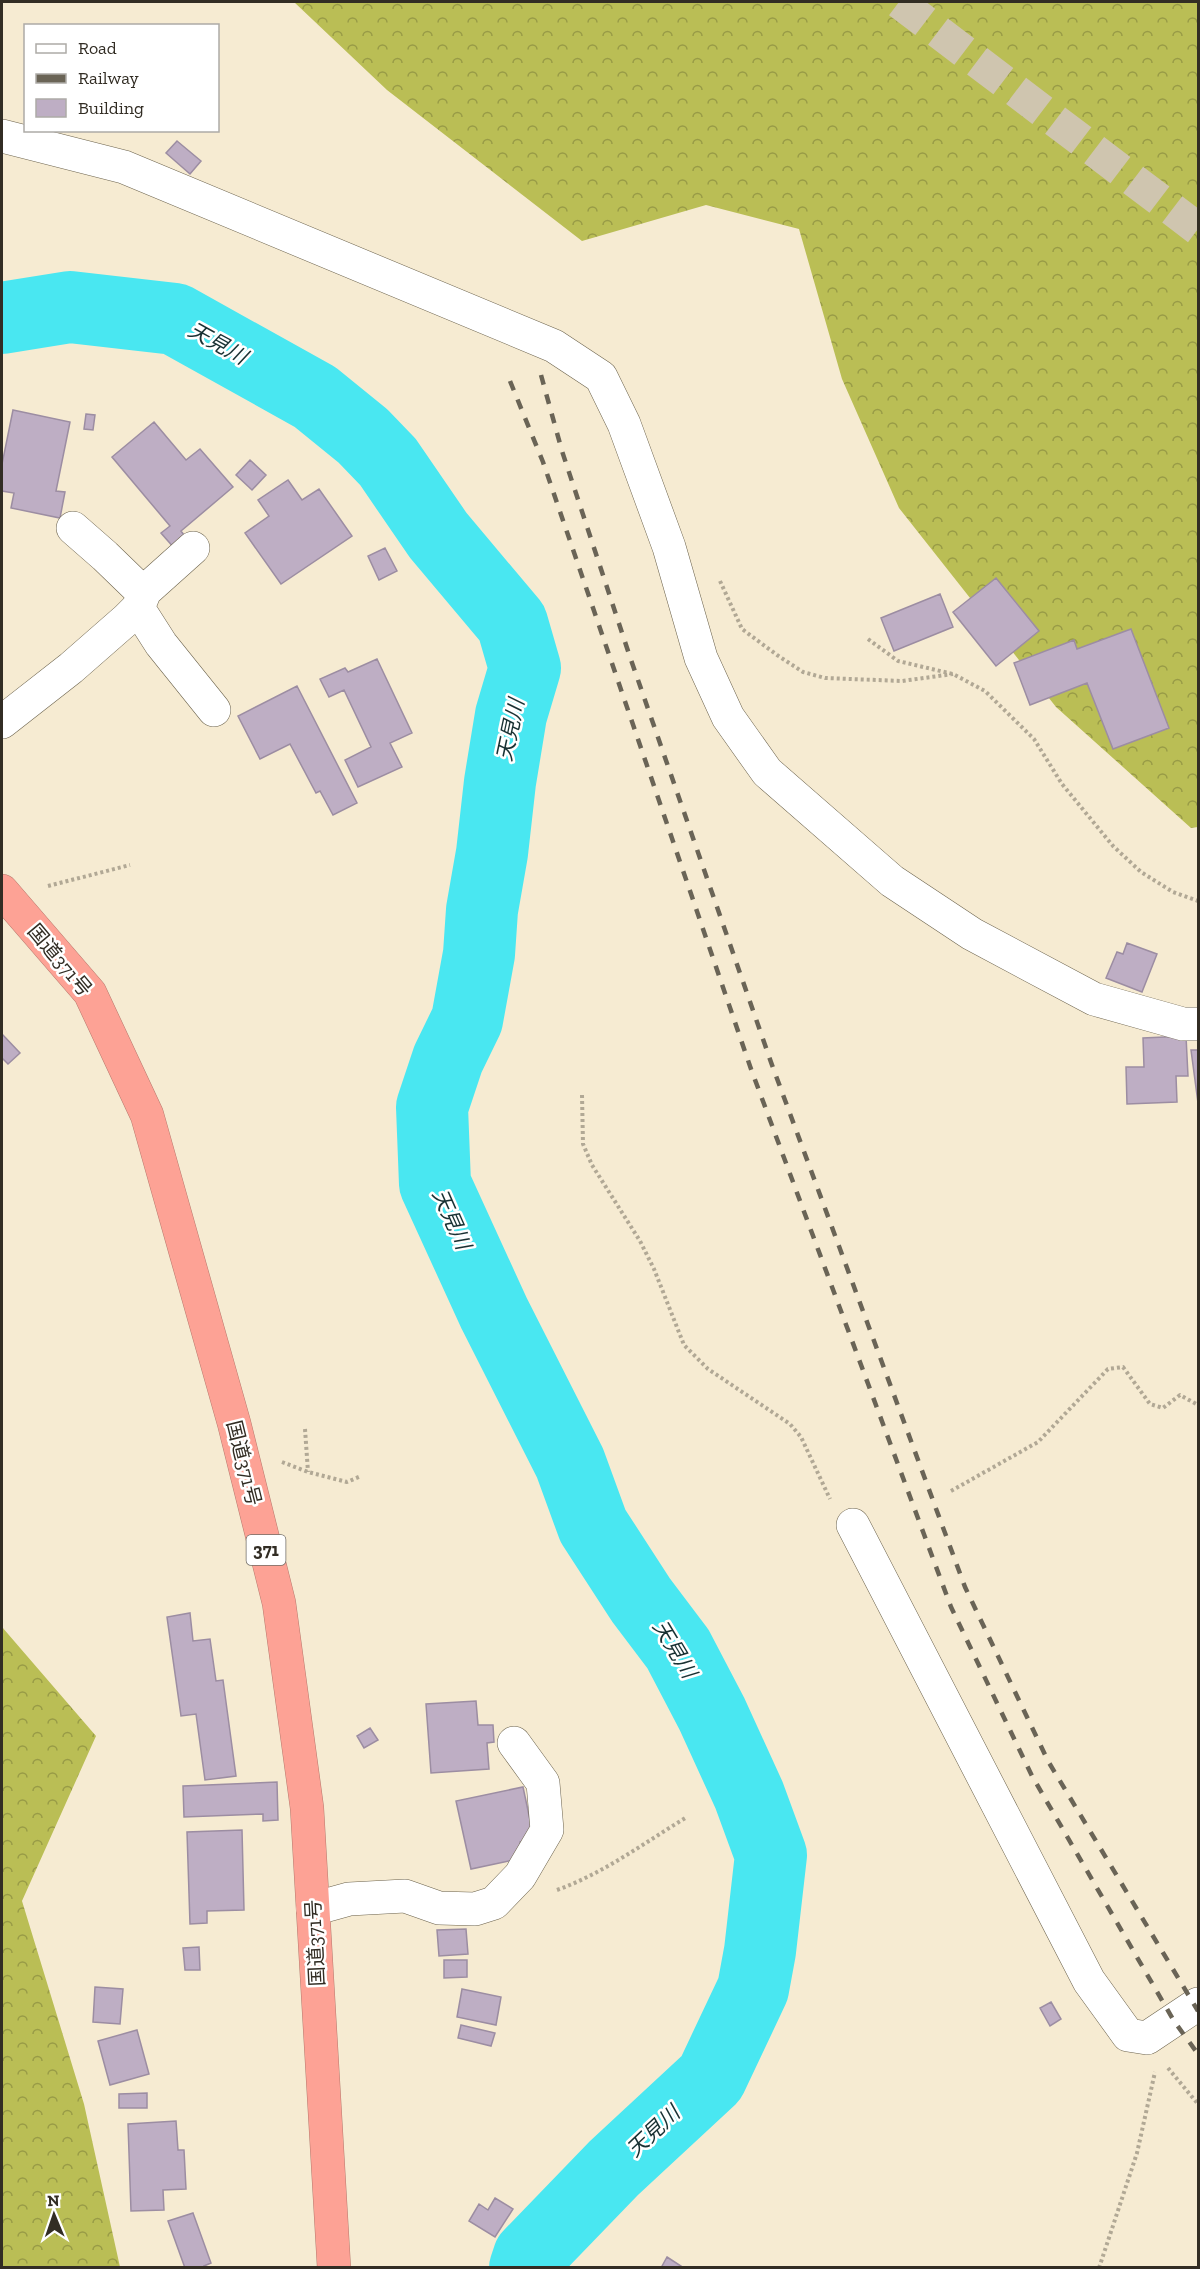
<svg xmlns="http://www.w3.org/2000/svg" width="1200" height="2269" font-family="'Zilla Slab','Noto Sans JP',serif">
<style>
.forest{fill:url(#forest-crowns)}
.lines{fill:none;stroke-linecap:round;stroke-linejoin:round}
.river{stroke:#49e7f1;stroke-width:72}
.building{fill:#beaec4;stroke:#9c8da2;stroke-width:1.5}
.highway-tunnel{stroke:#cfc5af;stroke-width:33;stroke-dasharray:33 16;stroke-linecap:butt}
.minor-casing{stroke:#6c634d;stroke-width:34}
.highway-casing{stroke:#b6796d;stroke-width:34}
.path{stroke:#b1a895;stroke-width:4;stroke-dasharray:3 3;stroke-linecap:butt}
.minor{stroke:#fff;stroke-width:33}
.highway{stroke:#fda295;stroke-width:33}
.rail{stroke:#6a6456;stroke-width:4.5;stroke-dasharray:10 10;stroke-linecap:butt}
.labels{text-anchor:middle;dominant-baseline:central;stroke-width:5;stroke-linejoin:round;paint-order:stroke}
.shield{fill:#fff;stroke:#706c66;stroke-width:1.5}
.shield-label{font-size:18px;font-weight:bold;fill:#322d24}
.street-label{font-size:20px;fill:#322d24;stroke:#fff}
.water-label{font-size:21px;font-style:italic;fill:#183133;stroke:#fff}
</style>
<defs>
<pattern id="forest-crowns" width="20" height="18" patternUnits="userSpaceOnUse" patternTransform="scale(1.5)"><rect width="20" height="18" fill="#babe55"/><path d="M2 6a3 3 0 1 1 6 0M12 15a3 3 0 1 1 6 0" fill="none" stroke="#989b46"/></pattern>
</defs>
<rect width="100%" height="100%" fill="#f6ebd2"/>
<path class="forest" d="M294,2H1198V827L1191,828L1056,707L899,508L842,379L799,229L706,205L582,241L387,90Z
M2,1627L96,1736L22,1901L84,2104L120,2267H2Z"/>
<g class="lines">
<path class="river" d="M2,318L70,307L175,319L315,397L363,436L388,462L438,535L512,623L525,668L511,715L500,782L492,853L482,910L479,954L467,1020L448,1059L432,1107L435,1184L494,1313L570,1463L593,1526L641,1600L678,1649L712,1714L749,1795L771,1855L760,1951L753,1989L711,2078L614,2168L529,2256L525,2268"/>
</g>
<path class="building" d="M177,141L201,161L190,174L166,153Z
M13,410L70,422L56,491L65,492L60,518L11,508L14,493L2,491V464Z
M86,414L95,415L93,430L84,429Z
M154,422L186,460L200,449L233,487L181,531L187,539L175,549L161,533L170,526L112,457Z
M250,460L266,475L252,490L236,475Z
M288,480L302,500L319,489L352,536L281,584L245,533L269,516L258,500Z
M385,548L397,571L379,580L368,556Z
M996,578L1039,631L996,666L953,612Z
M940,594L953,627L894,651L881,618Z
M1131,629L1169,728L1113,749L1087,683L1030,705L1014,663L1074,640L1077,649Z
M377,659L412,733L390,743L402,767L358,787L345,760L371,747L344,690L329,697L320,679L345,668L348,672Z
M297,686L357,803L333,815L320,791L316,793L290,744L260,759L238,716Z
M1127,943L1157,954L1142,992L1106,978L1117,952L1123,954Z
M2,1034L20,1053L8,1064L2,1058Z
M1186,1036L1188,1076H1176L1177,1102L1127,1104L1126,1067H1144L1143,1038Z
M1191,1050H1198V1103Z
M190,1613L193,1641L210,1639L216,1681L223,1680L236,1776L205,1780L196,1714L181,1716L167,1617Z
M476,1701L478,1725H493L494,1742L487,1743L489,1769L431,1773L426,1704Z
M370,1728L378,1740L364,1748L357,1736Z
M277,1782L278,1820L263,1821V1814L184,1817L183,1786Z
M523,1787L534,1839L520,1842L523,1858L471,1869L456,1801Z
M242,1830L244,1910L207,1911V1923L190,1924L187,1832Z
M466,1929L468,1954L439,1956L437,1930Z
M199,1947L200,1970H185L183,1948Z
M444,1960H467V1977L444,1978Z
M95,1987L123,1989L120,2024L93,2022Z
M462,1989L501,1997L496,2025L457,2017Z
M1051,2002L1061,2019L1050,2026L1040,2008Z
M461,2025L495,2033L491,2046L458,2038Z
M137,2030L149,2074L110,2085L98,2041Z
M147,2093V2108H119V2094Z
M176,2121L178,2150H184L186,2189L163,2190L164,2210L131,2211L128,2124Z
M495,2198L513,2209L495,2237L469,2221L479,2204L488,2210Z
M193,2213L211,2263L204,2266L205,2268H185L168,2221Z
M667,2257L684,2268H661Z"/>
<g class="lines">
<path class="highway-tunnel" d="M899,2L1198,229"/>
<defs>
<path id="minor" d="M2,136L124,167L554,346L601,377L624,424L669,547L701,658L728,717L767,772L892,881L972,934L1094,999L1183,1024H1198
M73,528L105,556L137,587L145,591
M138,608L161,644L214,710
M2,722L71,668L127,619L138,608L145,591L193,548
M853,1525L1089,1981L1128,2035L1147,2038L1198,2004
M313,1909L349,1899L405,1896L439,1908L475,1909L494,1903L520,1876L547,1830L543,1783L514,1743"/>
<path id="highway" d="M2,891L90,993L147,1115L234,1423L279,1603L307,1808L334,2268"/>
</defs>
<use href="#minor" class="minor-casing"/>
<use href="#highway" class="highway-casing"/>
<path class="path" d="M720,581L742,629L777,655L803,672L825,678L902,681L953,674
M868,639L898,661L953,674L985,691L1034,739L1062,784L1113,846L1141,872L1173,892L1198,901
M48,886L130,865
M582,1095L583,1144L592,1165L640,1241L654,1269L684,1345L708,1369L790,1424L801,1437L830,1499
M305,1429L308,1472
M282,1462L308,1472L347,1482L361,1476
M951,1491L1038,1442L1108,1369L1123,1367L1150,1404L1163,1408L1180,1395L1198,1405
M557,1890C604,1873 644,1843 687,1817
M1168,2068L1198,2104
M1099,2268L1137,2153L1155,2072"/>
<use href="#minor" class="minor"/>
<use href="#highway" class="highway"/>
<path class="rail" d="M541,375L562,451L630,657L772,1065L965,1587L1048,1761L1198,2011
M510,381L543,462L751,1069L951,1607L1032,1776L1174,2021L1198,2054"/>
</g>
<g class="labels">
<rect class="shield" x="246.5" y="1535" width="39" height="30" rx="4.5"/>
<g class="shield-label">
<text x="266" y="1550">371</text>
</g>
<g class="street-label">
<text transform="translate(60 960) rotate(50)">国道371号</text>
<text transform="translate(244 1463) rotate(76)">国道371号</text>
<text transform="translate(315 1943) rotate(-93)">国道371号</text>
</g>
<g class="water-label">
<text transform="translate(218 343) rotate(29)">天見川</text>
<text transform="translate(510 730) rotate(-78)">天見川</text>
<text transform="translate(452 1219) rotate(66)">天見川</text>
<text transform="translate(675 1649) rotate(59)">天見川</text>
<text transform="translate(653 2131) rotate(-43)">天見川</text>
</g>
</g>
<rect width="1200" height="2269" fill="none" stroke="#322d24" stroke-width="6"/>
<rect x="24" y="24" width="195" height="108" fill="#ffffff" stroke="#adaba7" stroke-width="1.5"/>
<rect x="36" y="44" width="30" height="9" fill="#ffffff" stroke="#adaba7" stroke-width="1.5"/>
<text x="78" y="54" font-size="18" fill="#322d24">Road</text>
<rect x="36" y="74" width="30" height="9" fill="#6a6456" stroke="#adaba7" stroke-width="1.5"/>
<text x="78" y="84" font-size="18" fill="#322d24">Railway</text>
<rect x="36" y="99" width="30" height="18" fill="#beaec4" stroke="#adaba7" stroke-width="1.5"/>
<text x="78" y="114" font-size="18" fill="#322d24">Building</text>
<g transform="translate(54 2215) rotate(358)" stroke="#ffffff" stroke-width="4.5" paint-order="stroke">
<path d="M0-4.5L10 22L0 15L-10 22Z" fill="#322d24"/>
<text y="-9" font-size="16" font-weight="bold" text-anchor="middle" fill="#322d24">N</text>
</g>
</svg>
